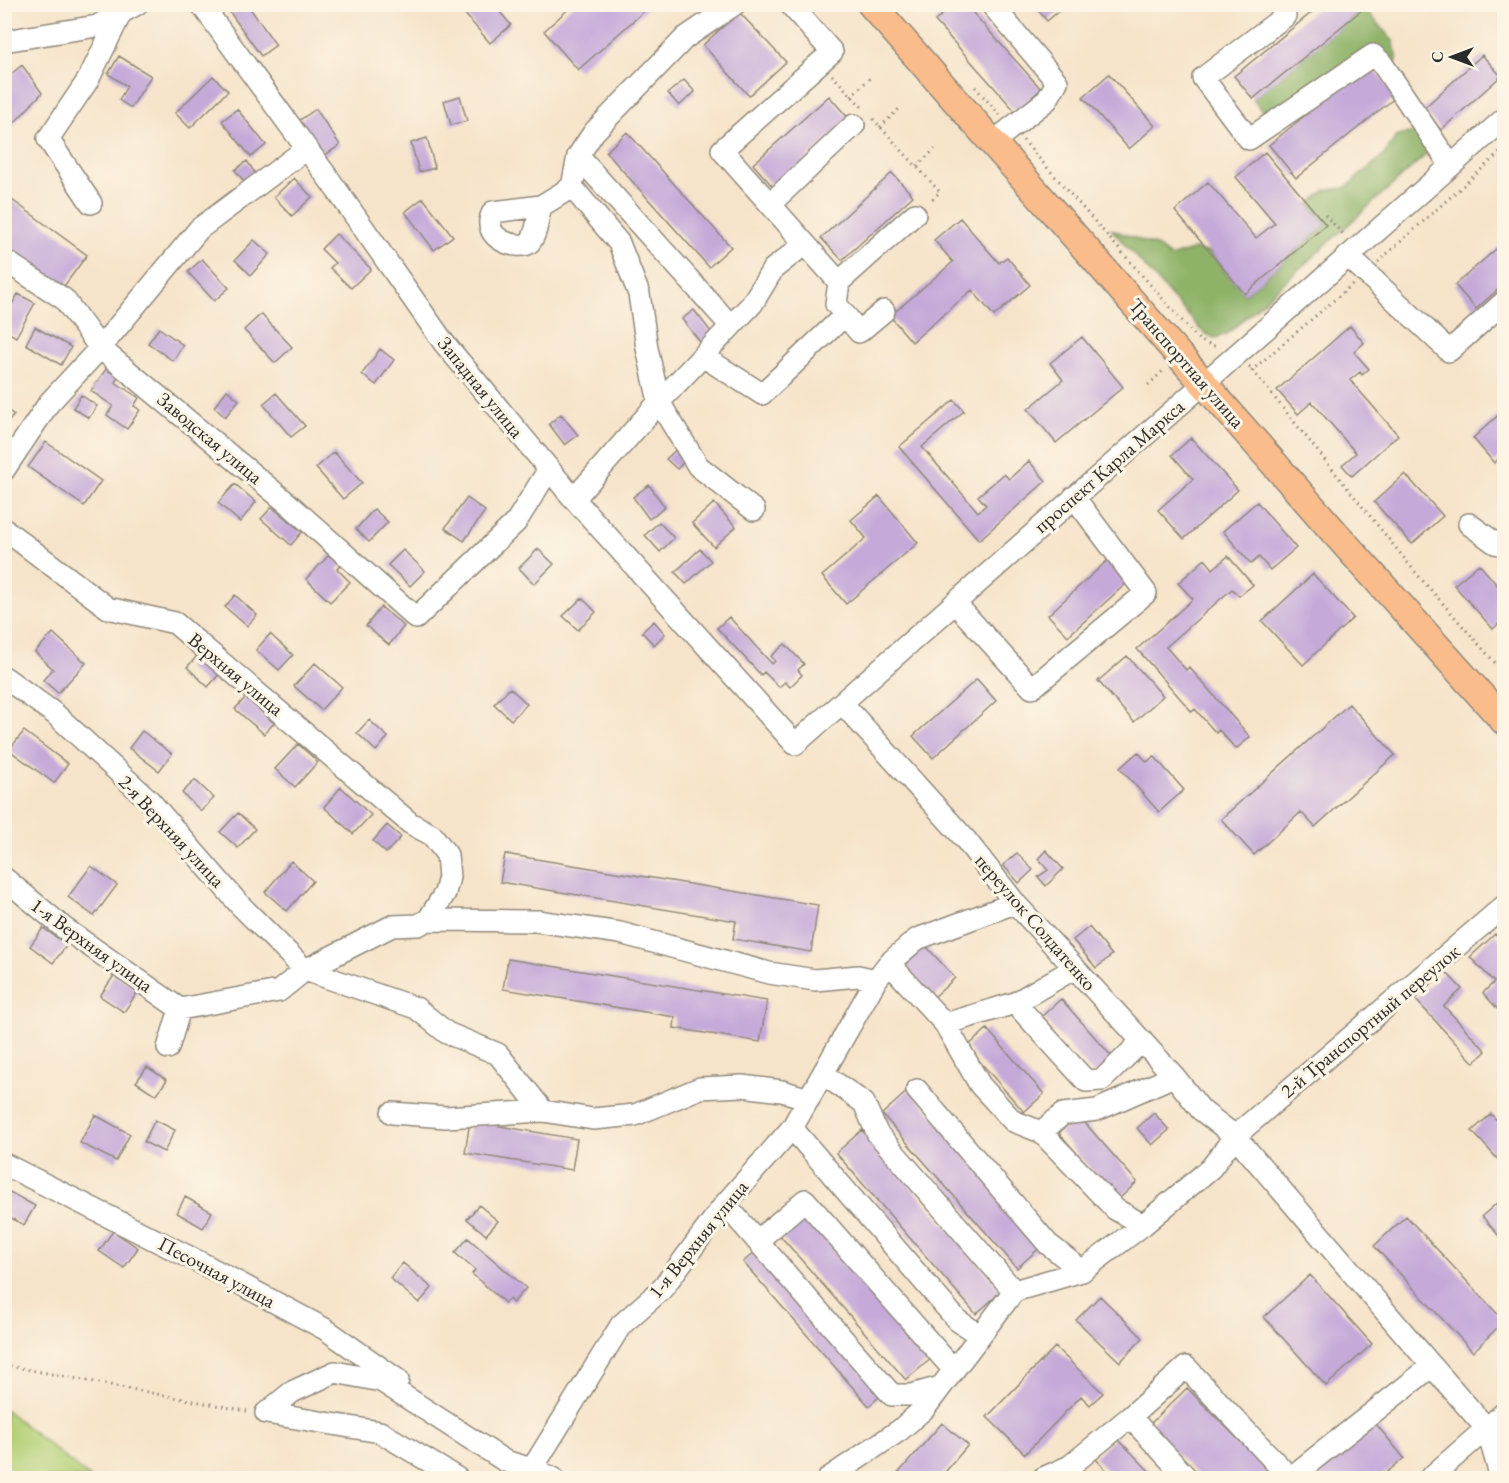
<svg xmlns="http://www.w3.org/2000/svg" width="1509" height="1483" font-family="'EB Garamond',serif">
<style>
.green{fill:#b3d076;stroke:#6f7e50;stroke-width:1.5}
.forest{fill:#8eb267;stroke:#5c6e49;stroke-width:1.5}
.building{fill:#c4a9d9}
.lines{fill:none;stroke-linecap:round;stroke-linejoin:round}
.minor-casing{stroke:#90887a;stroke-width:24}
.major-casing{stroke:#90887a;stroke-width:30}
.path{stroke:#90887a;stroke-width:3;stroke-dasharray:1.5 4.5;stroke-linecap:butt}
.minor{stroke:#fff;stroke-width:21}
.major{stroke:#fabc8b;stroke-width:27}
.labels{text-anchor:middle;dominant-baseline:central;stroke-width:6;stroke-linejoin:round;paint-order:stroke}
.street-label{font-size:20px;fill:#2b2b2b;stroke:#fcf5e5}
</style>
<rect width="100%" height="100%" fill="#fcf5e5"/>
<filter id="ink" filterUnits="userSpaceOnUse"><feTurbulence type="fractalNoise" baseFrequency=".0167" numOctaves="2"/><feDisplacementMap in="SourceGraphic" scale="12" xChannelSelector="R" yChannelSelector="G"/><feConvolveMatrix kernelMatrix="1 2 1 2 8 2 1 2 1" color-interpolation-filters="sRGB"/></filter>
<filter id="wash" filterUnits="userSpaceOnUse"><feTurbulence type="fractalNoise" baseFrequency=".008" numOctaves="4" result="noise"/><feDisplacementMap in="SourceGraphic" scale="24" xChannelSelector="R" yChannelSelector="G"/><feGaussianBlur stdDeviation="1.35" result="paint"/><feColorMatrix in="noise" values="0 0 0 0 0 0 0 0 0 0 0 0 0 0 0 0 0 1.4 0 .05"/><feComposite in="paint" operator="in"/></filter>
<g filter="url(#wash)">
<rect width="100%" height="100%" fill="#f6e4ca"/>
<path class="green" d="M5,1409L90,1478H5Z"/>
<path class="forest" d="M1364,8L1394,42L1397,61L1267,118L1253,99Z
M1409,133H1415L1429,152L1227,334L1215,338L1204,333L1111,229L1158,247L1170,257L1194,249L1210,253L1245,294L1326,225L1309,204L1326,190L1345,188L1384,155L1396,137Z"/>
<g id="blocks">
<path class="building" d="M224,4H247L276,45L261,56Z
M456,4H493L511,25L490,43Z
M574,4H652L578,70L544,31Z
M954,4H965L1041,89L1016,112L935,21Z
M1033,4H1067L1047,21Z
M1322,4H1361L1364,8L1253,99L1234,76Z
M739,12L786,62L749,96L703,45Z
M1482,55L1501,76L1441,130L1423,109Z
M119,56L151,76L131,108L119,100L127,86L108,74Z
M1369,63L1396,97L1296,178L1269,145Z
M22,65L42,93L4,134V80Z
M1109,74L1155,126L1129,149L1083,97Z
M213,76L228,91L190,128L175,113Z
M684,80L695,92L679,106L668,93Z
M460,96L467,121L451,125L444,101Z
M829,96L850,120L774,188L753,164Z
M237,109L266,145L251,157L222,121Z
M316,109L340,145L321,158L297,122Z
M627,132L731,247L709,267L606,152Z
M427,138L435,168L419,172L411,143Z
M1265,152L1326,225L1245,294L1175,211L1208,182L1256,238L1275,223L1236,177Z
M247,161L257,176L246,184L235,170Z
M892,173L913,196L842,260L821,238Z
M294,178L312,197L292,216L274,197Z
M4,194L87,255L62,289L4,247Z
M423,198L453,236L434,250L405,212Z
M960,218L999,263L1007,257L1030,285L994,316L972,290L912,342L890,316L953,262L934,240Z
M336,234L371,269L351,288L330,268L335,263L321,249Z
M254,240L270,254L251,275L235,260Z
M1504,242V284L1476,309L1455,285Z
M202,259L229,288L214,301L188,272Z
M18,294L35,303L16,337L4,330V318Z
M694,310L712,333L700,342L682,319Z
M261,314L292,347L275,363L244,330Z
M1350,326L1364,343L1354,352L1369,369L1362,375L1360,372L1350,380L1398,435L1352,476L1342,465L1356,453L1312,402L1298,414L1277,390Z
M35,327L71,347L61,365L26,344Z
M159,328L183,345L173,361L148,343Z
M1082,337L1123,387L1056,443L1028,409L1063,380L1050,363Z
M380,349L394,360L376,385L362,374Z
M106,369L118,377L115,382L139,398L134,406L140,410L127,429L107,415L113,406L91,391Z
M227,390L239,400L225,417L214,407Z
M276,393L305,426L291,437L263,404Z
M81,395L97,406L89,418L73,408Z
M954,400L964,411L922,447L978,512L986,505L978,496L1004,474L1009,479L1029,461L1046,481L979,540L899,447Z
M4,407L14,415L4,427Z
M1504,410V454L1494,463L1473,438Z
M561,414L578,435L565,445L549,424Z
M1191,438L1238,490L1184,539L1158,510L1193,479L1172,455Z
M46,442L101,481L84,506L28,467Z
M679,447L689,457L677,469L666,459Z
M334,452L362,483L343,499L316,468Z
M1405,474L1443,516L1412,544L1374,502Z
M235,484L256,502L240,522L218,503Z
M649,485L665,507L649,519L633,497Z
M879,496L918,543L846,604L822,576L866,538L851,520Z
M467,498L485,511L464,541L445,528Z
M1257,502L1296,548L1270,570L1259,557L1251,564L1223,531Z
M714,503L736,527L714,547L692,523Z
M272,507L302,532L291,545L261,519Z
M374,509L388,522L369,542L356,529Z
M659,522L674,538L660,552L645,535Z
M538,549L554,564L534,584L519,568Z
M700,549L711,561L686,584L675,572Z
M403,550L425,571L410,586L388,565Z
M333,551L344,562L337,569L350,582L330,602L306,579Z
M1228,556L1253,585L1239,596L1232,589L1166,647L1186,670L1189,667L1250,737L1236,749L1219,730L1216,733L1195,709L1192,712L1137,649L1193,599L1178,583L1205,559L1213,569Z
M1110,558L1130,580L1068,636L1048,615Z
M1479,564L1504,593V619L1493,629L1454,585Z
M1313,574L1353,618L1303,665L1262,621Z
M235,595L257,615L247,626L225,607Z
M582,598L596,612L578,630L563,616Z
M381,607L404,626L389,645L366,626Z
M729,617L772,664L775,661L771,656L785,644L804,664L798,670L802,675L790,687L785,682L779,687L764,672L761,675L717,628Z
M654,621L665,634L654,645L642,632Z
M53,633L86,663L58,693L43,680L53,669L35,652Z
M270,634L293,655L279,670L256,650Z
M201,652L222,671L208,687L187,667Z
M1127,656L1163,696L1134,722L1098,681Z
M315,663L342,687L321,710L294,686Z
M977,679L996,701L933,758L913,736Z
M510,688L527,704L511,720L494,704Z
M246,697L274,723L264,734L235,709Z
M1349,704L1395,755L1315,827L1301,812L1254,855L1221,819Z
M369,720L388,737L376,751L357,733Z
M24,731L68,764L54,783L9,750Z
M142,731L172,754L159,771L129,748Z
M298,744L318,762L295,787L275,769Z
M1138,752L1147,762L1154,756L1184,790L1159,812L1120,768Z
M195,780L214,798L201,811L182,793Z
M341,787L371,815L353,834L324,807Z
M238,813L255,829L238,848L220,832Z
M387,825L401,837L386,853L373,841Z
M1046,850L1063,869L1046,886L1038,877L1048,870L1038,859Z
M1017,853L1033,870L1019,883L1003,865Z
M505,854L818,905L811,952L733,939L736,921L500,882Z
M291,861L313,881L287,911L265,892Z
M91,866L117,885L94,916L68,897Z
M1089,927L1112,955L1096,968L1073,940Z
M43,928L67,945L53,963L30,946Z
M1495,934L1504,944V1016L1483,993L1494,982L1470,957Z
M926,946L955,978L931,1000L902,967Z
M508,959L767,1001L760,1042L674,1028L675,1017L503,989Z
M1445,971L1462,989L1444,1006L1486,1051L1474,1063L1415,999Z
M115,974L139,990L124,1012L100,996Z
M1061,999L1115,1060L1096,1077L1042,1016Z
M987,1029L1044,1094L1024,1112L967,1047Z
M147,1067L167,1080L156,1095L136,1082Z
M910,1089L1044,1244L1017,1268L882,1114Z
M1154,1113L1169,1130L1152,1145L1137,1128Z
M1491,1114L1504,1128V1166L1472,1131Z
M95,1115L130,1134L116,1161L80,1143Z
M1078,1115L1137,1182L1118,1200L1059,1133Z
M155,1120L175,1130L164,1152L144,1142Z
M470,1121L577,1139L572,1170L465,1153Z
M862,1130L1002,1291L976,1314L836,1153Z
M4,1189L35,1206L24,1225L4,1214Z
M185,1197L212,1212L203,1228L177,1213Z
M1504,1197V1242L1482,1216Z
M479,1205L498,1221L486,1235L467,1219Z
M804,1209L933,1357L906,1380L777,1232Z
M1406,1216L1504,1321L1473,1352L1374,1246Z
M113,1231L138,1248L124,1268L99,1251Z
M468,1238L526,1288L513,1303L509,1299L505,1303L472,1274L475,1270L455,1253Z
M756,1251L881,1395L869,1406L743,1262Z
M403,1263L432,1288L419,1303L390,1278Z
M1310,1275L1372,1344L1326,1386L1264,1317Z
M1100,1296L1143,1338L1120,1362L1076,1320Z
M1055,1347L1103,1393L1090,1405L1081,1396L1025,1454L987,1417Z
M1187,1388L1277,1478H1201L1148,1426Z
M1372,1419L1404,1458L1380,1478H1303Z
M942,1423L968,1445L940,1478H894Z
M1116,1437L1156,1478H1114L1094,1457Z"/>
</g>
</g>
<g filter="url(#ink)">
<use href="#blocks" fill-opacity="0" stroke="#90887a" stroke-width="1.5"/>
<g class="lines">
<defs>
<path id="minor" d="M201,4L334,186L444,343L574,499L795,744L1504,119
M735,4L685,38L594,132L578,156L572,187L619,243L639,294L647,348L659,402L698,466L754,510
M790,4L832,52L722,150L839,282L915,214
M991,4L1057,82L1047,100L993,142
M1285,16L1203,78L1249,139L1373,55L1381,62L1451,166
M4,41L97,26L137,4
M578,156L731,326
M91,203L48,139L88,80L121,13
M770,204L854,125
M541,206C538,216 537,234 530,242C521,252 478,239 493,212L541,206L572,187
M1348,256L1449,351L1504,302
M4,260L64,299L100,348L291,506L416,618L516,522L549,469
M839,282L836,304L859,332L884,311
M704,357L762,394L845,315
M4,470L49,403L100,348L199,229L306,149
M574,499L659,402L752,304L773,269L805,244
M1469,524L1495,543L1504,545
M4,529L108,608L175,623L410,823L432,835L447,855L449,877L445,893L428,920L418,925L392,926L305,970L279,991L180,1009L168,1048
M955,603L1032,688L1146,593L1074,497
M4,677L55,714L149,800L239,904L305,970L416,1008L447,1033L498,1054L543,1111
M842,703L965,839L1015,903L1174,1076L1201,1110L1235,1136L1432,1366
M4,878L64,928L180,1009
M428,920L537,921L620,933L769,973L815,980L858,976L876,980
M889,963L945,1024L980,1085L1013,1121L1041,1132L1115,1209L1143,1225
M1015,1003L1086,1081L1102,1080L1142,1041
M945,1024L1015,1003L1075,968
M823,1074L864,1103L877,1133L1014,1291
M917,1090L1048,1244L1082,1271
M392,1113L446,1117L543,1111L593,1119L635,1115L700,1088L742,1086L782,1091L809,1099
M792,1128L957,1320L979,1335
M1041,1132L1063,1114L1097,1110L1174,1076
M4,1164L207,1266L325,1329L398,1380
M725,1204L892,1395H911L940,1387
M757,1241L805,1200L953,1369
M266,1413L292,1392L335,1372L381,1381L505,1461L532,1469L621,1325L662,1289L725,1204L792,1128L876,980L889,963L917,939L1015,903
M266,1413L380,1432L457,1478
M1130,1417L1186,1367L1290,1478L1432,1366L1487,1429L1501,1478
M532,1469L553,1478
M829,1478L900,1430L925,1408L1014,1291L1082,1271L1143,1225L1211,1168L1235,1136L1504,906
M1043,1478L1070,1466L1130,1417L1187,1478
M1430,1478L1504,1413"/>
<path id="major" d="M871,4L1335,533L1504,721"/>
</defs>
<use href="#minor" class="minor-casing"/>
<use href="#major" class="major-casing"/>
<path class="path" d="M910,4L911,14
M832,75L862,107
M975,87L1000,115
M851,96L871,77
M873,119L940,192L929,202
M880,127L899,109
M1023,140L1199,340L1213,346L1219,345
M917,166L935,149
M1325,215L1344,235
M1378,262L1504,149
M1249,366L1416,573L1504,673
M1251,371L1353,284
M1148,385L1163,371
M4,1365L247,1411"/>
<use href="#minor" class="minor"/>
<use href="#major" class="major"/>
</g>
</g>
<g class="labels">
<g class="street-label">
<text transform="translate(1187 363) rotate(49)">Транспортная улица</text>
<text transform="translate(481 387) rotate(51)">Западная улица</text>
<text transform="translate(210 438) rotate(40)">Заводская улица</text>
<text transform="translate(1109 466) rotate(-41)">проспект Карла Маркса</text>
<text transform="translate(236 674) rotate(40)">Верхняя улица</text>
<text transform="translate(172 831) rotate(47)">2-я Верхняя улица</text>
<text transform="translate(1036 922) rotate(49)">переулок Солдатенко</text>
<text transform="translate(92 945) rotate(36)">1-я Верхняя улица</text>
<text transform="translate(1370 1021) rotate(-40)">2-й Транспортный переулок</text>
<text transform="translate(698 1239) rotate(-51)">1-я Верхняя улица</text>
<text transform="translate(217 1272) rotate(28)">Песочная улица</text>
</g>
</g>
<rect width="1509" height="1483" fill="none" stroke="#fcf5e5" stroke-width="24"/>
<g transform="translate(1452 57) rotate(270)" stroke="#fcf5e5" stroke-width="4.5" paint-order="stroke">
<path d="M0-4.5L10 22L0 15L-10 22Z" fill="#2b2b2b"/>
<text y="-9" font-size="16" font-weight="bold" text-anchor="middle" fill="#2b2b2b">С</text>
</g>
</svg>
